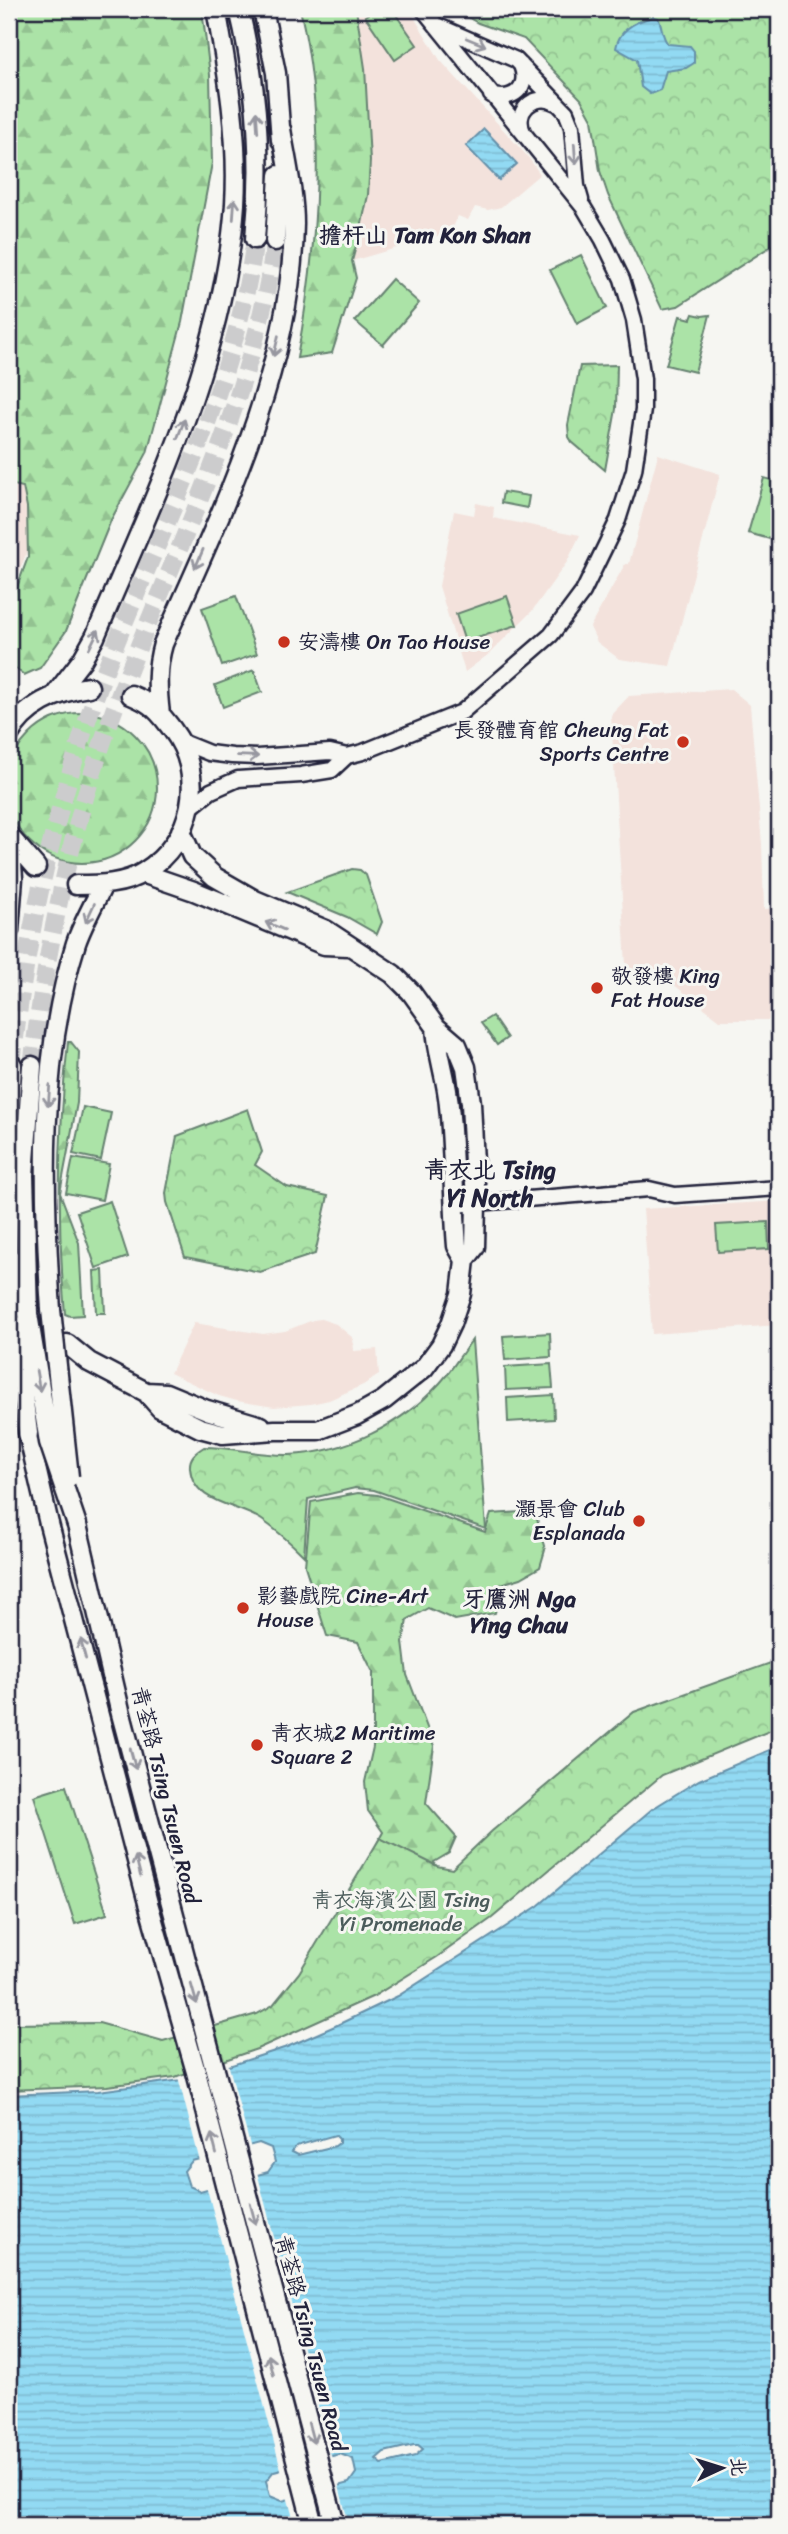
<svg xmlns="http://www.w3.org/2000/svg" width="788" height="2534" font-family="Sriracha,'LXGW WenKai TC',sans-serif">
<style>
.built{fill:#f3e2dc}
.industrial{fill:url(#industrial-grid)}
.forest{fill:url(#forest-firs);stroke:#668271;stroke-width:2}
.park{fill:url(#park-crowns);stroke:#668271;stroke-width:2}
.pitch{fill:#abe3a7;stroke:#668271;stroke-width:2}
.water{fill:url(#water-rules);stroke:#6590a9;stroke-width:2;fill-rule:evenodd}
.pier{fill:#f6f6f2}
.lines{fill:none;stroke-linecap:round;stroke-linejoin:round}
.major-tunnel{stroke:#cccccd;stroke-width:18;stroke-dasharray:18 9;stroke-linecap:butt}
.minor-casing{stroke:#22223b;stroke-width:19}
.major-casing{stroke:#22223b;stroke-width:23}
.minor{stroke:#f6f6f2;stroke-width:14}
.major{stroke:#f6f6f2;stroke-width:18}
.major-bridge-casing{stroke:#22223b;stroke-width:23;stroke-linecap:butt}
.major-bridge{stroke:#f6f6f2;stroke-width:18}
.oneway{stroke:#9797a0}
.poi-dot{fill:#c8321e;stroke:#f6f6f2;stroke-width:2.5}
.labels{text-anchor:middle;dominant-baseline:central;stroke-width:6;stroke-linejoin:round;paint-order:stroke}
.poi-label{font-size:21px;fill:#22223b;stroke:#f6f6f2;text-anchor:start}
.street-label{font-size:21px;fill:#22223b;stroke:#f6f6f2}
.park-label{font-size:21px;fill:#4b5c5b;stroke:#f6f6f2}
.neighbourhood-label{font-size:23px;font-weight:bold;fill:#22223b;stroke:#f6f6f2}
.quarter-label{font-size:24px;font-weight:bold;fill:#22223b;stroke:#f6f6f2}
</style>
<defs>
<pattern id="industrial-grid" width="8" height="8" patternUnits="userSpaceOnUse" patternTransform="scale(1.75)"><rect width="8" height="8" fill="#f3e2dc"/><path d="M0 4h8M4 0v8" fill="none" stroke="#d0c2be"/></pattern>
<pattern id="forest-firs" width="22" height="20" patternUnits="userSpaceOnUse" patternTransform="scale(1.75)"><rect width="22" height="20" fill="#abe3a7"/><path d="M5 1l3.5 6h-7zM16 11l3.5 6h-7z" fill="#93c291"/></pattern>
<pattern id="park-crowns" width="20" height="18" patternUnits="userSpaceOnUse" patternTransform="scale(1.75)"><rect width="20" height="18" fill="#abe3a7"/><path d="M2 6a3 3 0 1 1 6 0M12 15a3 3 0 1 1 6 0" fill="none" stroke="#93c291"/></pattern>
<pattern id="water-rules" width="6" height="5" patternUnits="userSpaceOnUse" patternTransform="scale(1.75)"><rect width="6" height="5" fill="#92daf3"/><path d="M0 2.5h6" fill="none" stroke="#7ebbd1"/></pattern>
</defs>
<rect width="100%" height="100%" fill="#f6f6f2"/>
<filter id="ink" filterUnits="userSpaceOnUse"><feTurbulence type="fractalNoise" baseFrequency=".0143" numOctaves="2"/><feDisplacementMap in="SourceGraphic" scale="14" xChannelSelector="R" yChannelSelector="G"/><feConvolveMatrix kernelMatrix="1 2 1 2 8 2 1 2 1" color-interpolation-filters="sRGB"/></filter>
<g filter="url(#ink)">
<path class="built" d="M356,9H409L440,60L528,157L540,174L501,207L488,210L475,207L468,220L458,216L451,232L352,261L361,228L368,195L370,161L365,68Z
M658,454L720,474L670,666L619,659L597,642L590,627L625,564H629Z
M9,477L30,480L28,549L9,599Z
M476,503L494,507L493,518L580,535L567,562L532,611L489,654L465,672L439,586L454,511L474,515Z
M731,689L750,705L762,844L764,909L779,908V1020H720L661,975L638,977L626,965L611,715L629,696Z
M779,1201V1325L652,1334L643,1209Z
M321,1319L336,1324L353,1338L354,1351L377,1349L379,1375L363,1385L329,1400L311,1404L274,1407L237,1401L219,1396L170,1373L194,1323L263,1334L285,1331L313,1320Z"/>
<path class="industrial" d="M9,1081L56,1085L52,1185L57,1312L9,1306Z"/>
<path class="forest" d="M9,9H202L210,75L212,163L182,322L147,453L111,520L66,631L40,668L24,675L9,663V609L28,557L27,507L23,487L9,484Z
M300,9H356L365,68L370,161L368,195L361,228L352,261L356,278L332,353L297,358C318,243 327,124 300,9Z
M7 788a75 75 0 1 1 150 0a75 75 0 1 1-150 0Z
M68,1042H71L79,1052L77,1103L60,1193L79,1243L83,1315L70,1316L65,1314C57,1223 58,1132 68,1042Z
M103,1270L105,1313H96L94,1271Z
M358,1493L378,1495L485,1532L491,1514L535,1511L545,1550L540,1567L521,1578L501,1584L495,1613L455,1620L428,1608L407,1620L403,1642L407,1675L434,1746L426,1803L456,1837L449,1853L434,1862L461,1910L344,1906L383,1832L368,1811L365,1782L373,1747V1672L358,1642L327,1636L305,1566L311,1502Z"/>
<path class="park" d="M454,9H779V241L678,306L662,309L608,195L600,171L592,119L581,99L524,39L478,23Z
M617,365L616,409L605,470L572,442L569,437L568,425L580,366Z
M352,869L360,870L366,875L382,922L377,934L347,917L287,892Z
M248,1109L262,1152L255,1165L287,1187L328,1196L315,1254L260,1272L185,1257L167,1202L166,1193L177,1136Z
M472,1340L486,1529L374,1490L355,1488L308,1499L304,1556C291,1543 278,1531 262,1520C238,1504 193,1504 190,1468C189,1457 196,1452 204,1447C233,1447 261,1456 289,1455C345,1453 403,1424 440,1383C452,1370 461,1354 472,1340Z
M779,1660V1727L662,1775L492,1918L437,1957L374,1996L257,2049L175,2077L107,2086L9,2090V2024L99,2023L163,2041L257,2014L273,2005L299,1973L380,1838L437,1866L452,1869L492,1831L634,1712Z"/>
<path class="pitch" d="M376,9H392L417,45L395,60L365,16Z
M581,255L607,308L577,324L550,270Z
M392,279L419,303L383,345L355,321Z
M693,314L702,316L710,315L695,372L666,365L680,316L691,319Z
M764,478L779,482V532L777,541L748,533Z
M503,492L529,496L527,508L501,503Z
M236,596L257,654L222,666L202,608Z
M507,596L517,625L465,642L456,614Z
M254,670L262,692L223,707L215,685Z
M492,1016L507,1038L497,1045L481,1023Z
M83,1107L111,1113L101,1160L73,1154Z
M73,1158L109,1164L102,1200L66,1193Z
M110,1201L128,1257L96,1268L77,1212Z
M768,1222L769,1249L718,1252L716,1225Z
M550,1333L551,1357L505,1360L503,1336Z
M551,1364L553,1388L506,1390L505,1367Z
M553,1395L554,1419L508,1422L507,1398Z
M66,1786L107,1914L75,1924L34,1796Z"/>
<path class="water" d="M653,17L658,18C663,27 661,36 668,44L690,46L694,51V63L686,68L666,71L660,90L650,94L641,87L637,60L616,48C619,29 636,21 653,17Z
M484,129L517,164L499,180L466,146Z
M779,1746V2525H9V2095L98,2091L189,2079L287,2047L335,2026L398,1996L538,1906L652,1809L699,1780ZM335,2135L339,2139V2143L335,2146L298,2155L292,2152L296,2146ZM259,2143L271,2148L275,2162L268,2172L200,2191L189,2186L184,2171L192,2161ZM414,2445H418L423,2449L415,2456L382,2464L376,2459L384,2452ZM340,2454L353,2459L356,2473L349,2483L282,2501L270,2496L266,2481L274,2471Z"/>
<path class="pier" d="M228,2063L251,2149L200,2162L178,2077Z
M257,2172L332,2459L282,2473L206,2185Z
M338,2482L349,2525H295L287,2496Z"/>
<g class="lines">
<path class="major-tunnel" d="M12,1065C25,934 59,791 106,668C161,527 235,391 255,239
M32,1066C46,950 70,831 110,721C167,562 252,411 275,241"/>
<defs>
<path id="minor" d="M436,25L516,60L566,112L572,127L577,186L581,200
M491,95C513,102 530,88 521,65
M524,134C512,112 534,91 556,103
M182,742L209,753L232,756L257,757L330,752L347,756L363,752L462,712L551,635L583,592L618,520L634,470L643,410V379L634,320L622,279L603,240L584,208L423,9
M190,808L211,791L238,779L301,775L332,770L347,756
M454,1205L649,1189L675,1195L779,1188"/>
<path id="major" d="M239,9C257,84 263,161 255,239
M263,9L276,73L281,140
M275,241L279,175
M55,695L82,660L95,637C154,498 224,357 235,204C239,138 228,73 216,9
M160,714C157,689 156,668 163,644C221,513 292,370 294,224C294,193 286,160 281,129
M9,735C24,706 58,691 89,687
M9,836L36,867
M142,873L194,891L324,945L348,946
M76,885C99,885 124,885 144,872C194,841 207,775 172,729C165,720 159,711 150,705C145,701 138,698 131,695
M9,930L13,878L10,838
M436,1027C437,1054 447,1078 449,1106C454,1152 453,1200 457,1246L465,1260
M9,1124L12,1065
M9,1257L14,1325
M51,1310C43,1191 39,1059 76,943C83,923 94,904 103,885
M28,1314L24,1175L32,1066
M67,1344L89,1362L146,1392L160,1408L200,1428L223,1434L275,1430H318L357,1415L384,1400L424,1368L441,1345L451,1324L461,1294L465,1260L475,1247L476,1203L471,1103L466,1067L457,1045L436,1027L411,992L393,974L326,930L255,900L215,877L192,856L181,831
M9,1373L28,1433L49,1524L148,1903L196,2072L313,2525
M146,1392L166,1393L207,1410L261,1426
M77,1525L120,1710L335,2525"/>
</defs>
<use href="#minor" class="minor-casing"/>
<use href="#major" class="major-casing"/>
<use href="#minor" class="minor"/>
<use href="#major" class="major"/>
<defs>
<path id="major-bridge" d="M51,1310L69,1477
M28,1314L49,1442L77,1525
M14,1325L28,1433"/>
</defs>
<use href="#major-bridge" class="major-bridge-casing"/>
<use href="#major-bridge" class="major-bridge"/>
</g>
<defs><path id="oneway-shaft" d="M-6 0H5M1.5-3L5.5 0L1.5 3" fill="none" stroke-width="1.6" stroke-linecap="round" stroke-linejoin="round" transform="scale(1.75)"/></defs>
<g class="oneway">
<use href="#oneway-shaft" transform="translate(476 42) rotate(22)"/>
<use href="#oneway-shaft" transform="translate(257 122) rotate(-94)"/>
<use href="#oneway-shaft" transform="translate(575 154) rotate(86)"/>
<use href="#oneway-shaft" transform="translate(234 209) rotate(-86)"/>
<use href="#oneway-shaft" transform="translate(276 346) rotate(103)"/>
<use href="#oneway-shaft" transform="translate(181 429) rotate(-69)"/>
<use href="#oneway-shaft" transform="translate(199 559) rotate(113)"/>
<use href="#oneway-shaft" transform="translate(94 639) rotate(-64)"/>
<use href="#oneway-shaft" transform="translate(248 756) rotate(2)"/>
<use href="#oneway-shaft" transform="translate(90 913) rotate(115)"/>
<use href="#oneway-shaft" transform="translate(275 926) rotate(-157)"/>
<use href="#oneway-shaft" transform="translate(49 1096) rotate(94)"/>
<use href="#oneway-shaft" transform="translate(38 1381) rotate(80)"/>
<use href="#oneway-shaft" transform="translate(83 1649) rotate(-105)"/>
<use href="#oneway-shaft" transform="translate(133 1759) rotate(75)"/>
<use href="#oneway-shaft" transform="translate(138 1866) rotate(-104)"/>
<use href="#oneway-shaft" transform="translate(194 1994) rotate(74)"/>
<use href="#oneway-shaft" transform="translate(214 2144) rotate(-104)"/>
<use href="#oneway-shaft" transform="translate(253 2214) rotate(75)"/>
<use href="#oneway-shaft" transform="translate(271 2365) rotate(-104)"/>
<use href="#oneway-shaft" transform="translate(311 2433) rotate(75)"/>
</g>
</g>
<g class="poi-dot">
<circle cx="284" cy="642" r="7"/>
<circle cx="683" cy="742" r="7"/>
<circle cx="597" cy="988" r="7"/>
<circle cx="639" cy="1521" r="7"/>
<circle cx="243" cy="1608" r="7"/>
<circle cx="257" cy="1745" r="7"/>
</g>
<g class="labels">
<g class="poi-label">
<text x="298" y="642">安濤樓 On Tao House</text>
<text x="669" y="730" text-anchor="end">長發體育館 Cheung Fat<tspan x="669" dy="24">Sports Centre</tspan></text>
<text x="611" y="976">敬發樓 King<tspan x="611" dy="24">Fat House</tspan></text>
<text x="625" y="1509" text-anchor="end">灝景會 Club<tspan x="625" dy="24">Esplanada</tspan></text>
<text x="257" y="1596">影藝戲院 Cine-Art<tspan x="257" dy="24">House</tspan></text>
<text x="271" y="1733">青衣城2 Maritime<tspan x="271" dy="24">Square 2</tspan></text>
</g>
<g class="street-label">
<text transform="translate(166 1795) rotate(76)">青荃路 Tsing Tsuen Road</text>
<text transform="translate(311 2343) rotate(75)">青荃路 Tsing Tsuen Road</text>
</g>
<g class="park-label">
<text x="401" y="1900">青衣海濱公園 Tsing<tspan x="401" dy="24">Yi Promenade</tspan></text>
</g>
<g class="neighbourhood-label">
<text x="425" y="235">擔杆山 Tam Kon Shan</text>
<text x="519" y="1599">牙鷹洲 Nga<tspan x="519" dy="26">Ying Chau</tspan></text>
</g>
<g class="quarter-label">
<text x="490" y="1170">青衣北 Tsing<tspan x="490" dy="28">Yi North</tspan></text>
</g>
</g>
<rect width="788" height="2534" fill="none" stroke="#f6f6f2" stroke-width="35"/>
<rect x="18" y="18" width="753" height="2499" fill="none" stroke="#22223b" stroke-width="2.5" filter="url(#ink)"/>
<g transform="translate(722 2468) rotate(86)" stroke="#f6f6f2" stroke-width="5" paint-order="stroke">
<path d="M0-5L12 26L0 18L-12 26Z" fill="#22223b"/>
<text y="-10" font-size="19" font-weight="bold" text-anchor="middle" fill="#22223b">北</text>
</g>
</svg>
